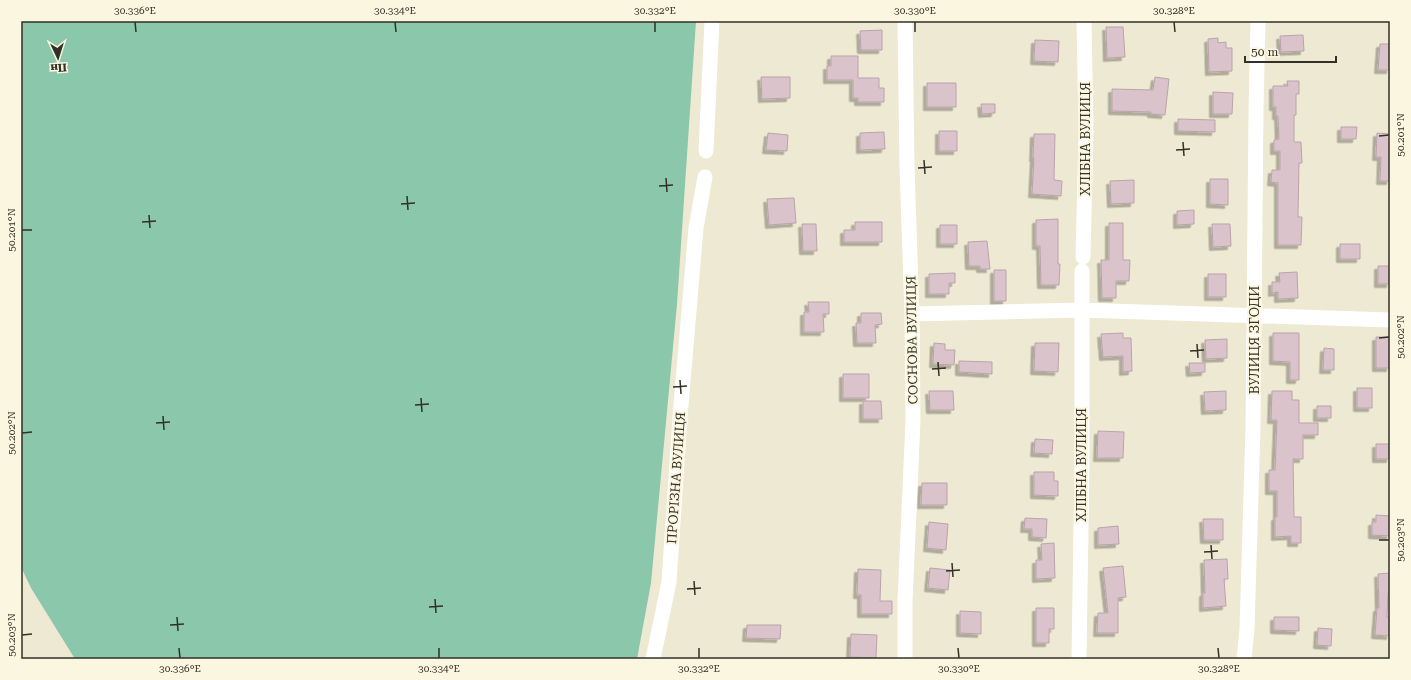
<svg xmlns="http://www.w3.org/2000/svg" width="1411" height="680" font-family="'Roboto Serif',serif">
<style>
.green{fill:#8bc7ab}
.building{fill:#dbc3cb;stroke:#baa3ab;filter:url(#shadow)}
.lines{fill:none;stroke-linecap:round;stroke-linejoin:round}
.street{stroke:#fff;stroke-width:15}
.ticks{fill:none;stroke:#323027;stroke-width:1.5}
.labels{text-anchor:middle;dominant-baseline:central;stroke-width:4;stroke-linejoin:round;paint-order:stroke}
.street-label{font-size:13px;fill:#323027;stroke:#faf6e0}
.neatline{fill:none;stroke:#323027;stroke-width:1.5}
.ticks-label{font-size:10px;text-anchor:middle;fill:#323027}
</style>
<defs>
<filter id="shadow"><feDropShadow dx="-3.5" dy="3.5" stdDeviation="0" flood-color="#0004"/></filter>
</defs>
<rect width="100%" height="100%" fill="#ede9d2"/>
<path class="green" d="M21,21H696L677,304L651,583L637,659H75L31,588L21,567Z"/>
<path class="building" d="M1106,27H1123L1125,57L1107,58Z
M882,30V50H861L860,31Z
M1303,35L1304,51L1281,52L1280,36Z
M1218,38V43L1226,42V48H1232V71L1209,72L1208,39Z
M1035,40L1059,41L1058,62L1034,61Z
M1380,44H1390V70H1378Z
M831,56H858V78H879V88H884V102H858V98H853V80H827V66H831Z
M761,77H790V98L762,99Z
M1155,77L1169,79L1165,115L1151,114V112L1112,111V89L1153,90Z
M1287,81H1299V94H1296V115H1294V142H1301L1302,163H1299L1298,217H1302L1301,245H1278V183L1271,182L1272,170H1280V151H1274V140L1279,139L1278,116H1276V107H1273V86H1288Z
M927,83H956V107H927Z
M1213,92L1233,93L1232,114H1213Z
M981,104H995V113L982,114Z
M1178,119L1215,120V132L1178,131Z
M1341,127H1357L1356,139H1341Z
M939,131H957V151H939Z
M884,132L885,149L860,150V133Z
M768,133L788,135L787,151L766,150Z
M1377,133L1390,134V181H1380L1381,157H1376Z
M1034,134H1055L1054,180L1062,181L1061,196L1032,194L1034,158H1033Z
M1210,179H1228V205L1210,204Z
M1134,180V203L1111,204L1110,181Z
M794,198L796,223L769,225L767,199Z
M1194,210V224L1177,225V211Z
M1058,219V264H1060L1059,285H1041L1040,246H1036V220Z
M855,222H882V242H844V230H855Z
M1109,223H1123V260H1130L1129,281H1116V298H1102L1101,260H1109Z
M802,224H816L817,251H803Z
M1212,224H1230L1231,246L1213,247Z
M940,225H957V244H940Z
M987,241L990,269H980V266H969L968,242Z
M1340,244H1360V259H1340Z
M1378,266H1390V284H1378Z
M994,270H1006V301H994Z
M1297,272L1298,298L1278,299V292L1272,293V282H1280L1279,273Z
M955,273V283H949V294H929V274Z
M1208,274H1226V297H1208Z
M808,302H829V314H823L824,332H804V312H809Z
M861,313H881L882,324L875,325L876,343H857L856,323H861Z
M1123,333V338H1131L1132,371L1123,372V356L1103,357L1101,334Z
M1273,333H1299V380H1290V362L1273,361Z
M1376,337H1389L1390,368H1376Z
M1227,339V358L1206,359L1205,340Z
M934,343L945,344V350H955L954,365L933,364Z
M1035,343H1059L1058,372L1034,371Z
M1324,348L1334,349V370H1323Z
M959,361L992,362V374L959,372Z
M1189,363H1205V372L1190,373Z
M843,374H869V398H843Z
M1357,388H1372V408H1357Z
M929,391H953L954,410H930Z
M1226,391V410L1205,411L1204,392Z
M1272,391H1292V400H1299V423H1318V435H1303V459H1293L1294,517H1301V543H1291V536L1275,537V517H1277V491H1269V470H1275L1277,420H1271Z
M863,401H881L882,419H863Z
M1317,406H1331V418H1317Z
M1098,431L1124,432L1123,458H1097Z
M1035,439L1053,440L1052,454L1034,453Z
M1376,444H1390V459H1376Z
M1034,472H1054V481H1058V496L1034,495Z
M922,483H947V505H921Z
M1376,515L1390,516V536L1372,535V522H1376Z
M1025,518L1047,519L1046,538L1032,537V529H1024Z
M1203,519H1223V540H1204Z
M929,522L948,524L946,550L927,548Z
M1118,526L1119,544L1098,545V528Z
M1054,543L1055,578L1036,579V560H1042L1041,544Z
M1227,559L1228,579H1224L1226,606L1203,608V593H1205L1204,560Z
M1123,566L1126,597L1118,598V633H1097L1098,613H1108L1103,568Z
M930,568L950,570L948,590L928,588Z
M858,569L881,570L880,601H892V614H861V595H857Z
M1390,573V593H1388L1387,617H1390V636L1375,635L1377,608H1379L1378,574Z
M1036,608H1054V629H1049V643H1036Z
M960,611L981,612V634L960,633Z
M1274,617H1299V631L1274,630Z
M747,625H781L780,639L746,638Z
M1318,628L1332,629L1331,646L1317,645Z
M851,634L877,635L876,658L850,657Z"/>
<g class="lines">
<path class="street" d="M706,151L712,21
M1083,257L1086,132L1084,21
M912,314L1081,310L1390,320
M653,659L669,582L680,417L696,228L705,177
M905,659V601L913,421L912,314L907,168L905,21
M1079,659L1082,460V271
M1244,659L1247,629L1253,428L1256,111L1258,21"/>
</g>
<path class="ticks" d="M135,22L136,32M395,22L396,32M655,22V32M915,22V32M1174,22L1175,32M1379,136L1389,135M1183,142L1184,156M1176,150L1190,149M924,160L925,174M918,168L932,167M666,178L667,192M659,186L673,185M407,196L408,210M401,204L415,203M149,215L150,228M142,222L156,221M22,230H32M1379,338L1389,337M1197,344L1198,358M1190,351L1204,350M938,362L939,376M932,369L946,368M680,380L681,394M673,387L687,386M421,398L422,412M415,405L429,404M163,416L164,430M156,423L170,422M22,433L32,432M1379,540H1389M1211,545L1212,559M1204,552L1218,551M952,563L953,577M946,571L960,570M694,581L695,595M687,589L701,588M435,599L436,613M429,607L443,606M177,617L178,631M170,625L184,624M22,635L32,634M179,648L180,658M439,648V658M699,648V658M958,648L959,658M1218,648L1219,658"/>
<g class="labels">
<g class="street-label">
<text transform="translate(1085 139) rotate(-90)">ХЛІБНА ВУЛИЦЯ</text>
<text transform="translate(912 340) rotate(-91)">СОСНОВА ВУЛИЦЯ</text>
<text transform="translate(1254 340) rotate(-90)">ВУЛИЦЯ ЗГОДИ</text>
<text transform="translate(1081 465) rotate(-90)">ХЛІБНА ВУЛИЦЯ</text>
<text transform="translate(676 478) rotate(-86)">ПРОРІЗНА ВУЛИЦЯ</text>
</g>
</g>
<rect width="1411" height="680" fill="none" stroke="#faf6e0" stroke-width="44"/>
<g transform="translate(58 58) rotate(176)" stroke="#faf6e0" stroke-width="3" paint-order="stroke">
<path d="M0-3L7 15L0 10L-7 15Z" fill="#323027"/>
<text y="-6" font-size="11" font-weight="bold" text-anchor="middle" fill="#323027">Пн</text>
</g>
<path d="M1245 56v6h91v-6" fill="none" stroke="#323027" stroke-width="2"/>
<text x="1251" y="56" font-size="12" fill="#323027" stroke="#faf6e0" stroke-width="3" paint-order="stroke">50 m</text>
<rect x="22" y="22" width="1367" height="636" class="neatline"/>
<g class="ticks-label">
<text x="135" y="14">30.336°E</text>
<text x="395" y="14">30.334°E</text>
<text x="655" y="14">30.332°E</text>
<text x="915" y="14">30.330°E</text>
<text x="1174" y="14">30.328°E</text>
<text transform="translate(1400 135) rotate(-90)" y="4">50.201°N</text>
<text transform="translate(11 230) rotate(-90)" y="4">50.201°N</text>
<text transform="translate(1400 337) rotate(-90)" y="4">50.202°N</text>
<text transform="translate(11 433) rotate(-90)" y="4">50.202°N</text>
<text transform="translate(1400 540) rotate(-90)" y="4">50.203°N</text>
<text transform="translate(11 635) rotate(-90)" y="4">50.203°N</text>
<text x="180" y="672">30.336°E</text>
<text x="439" y="672">30.334°E</text>
<text x="699" y="672">30.332°E</text>
<text x="959" y="672">30.330°E</text>
<text x="1219" y="672">30.328°E</text>
</g>
</svg>
